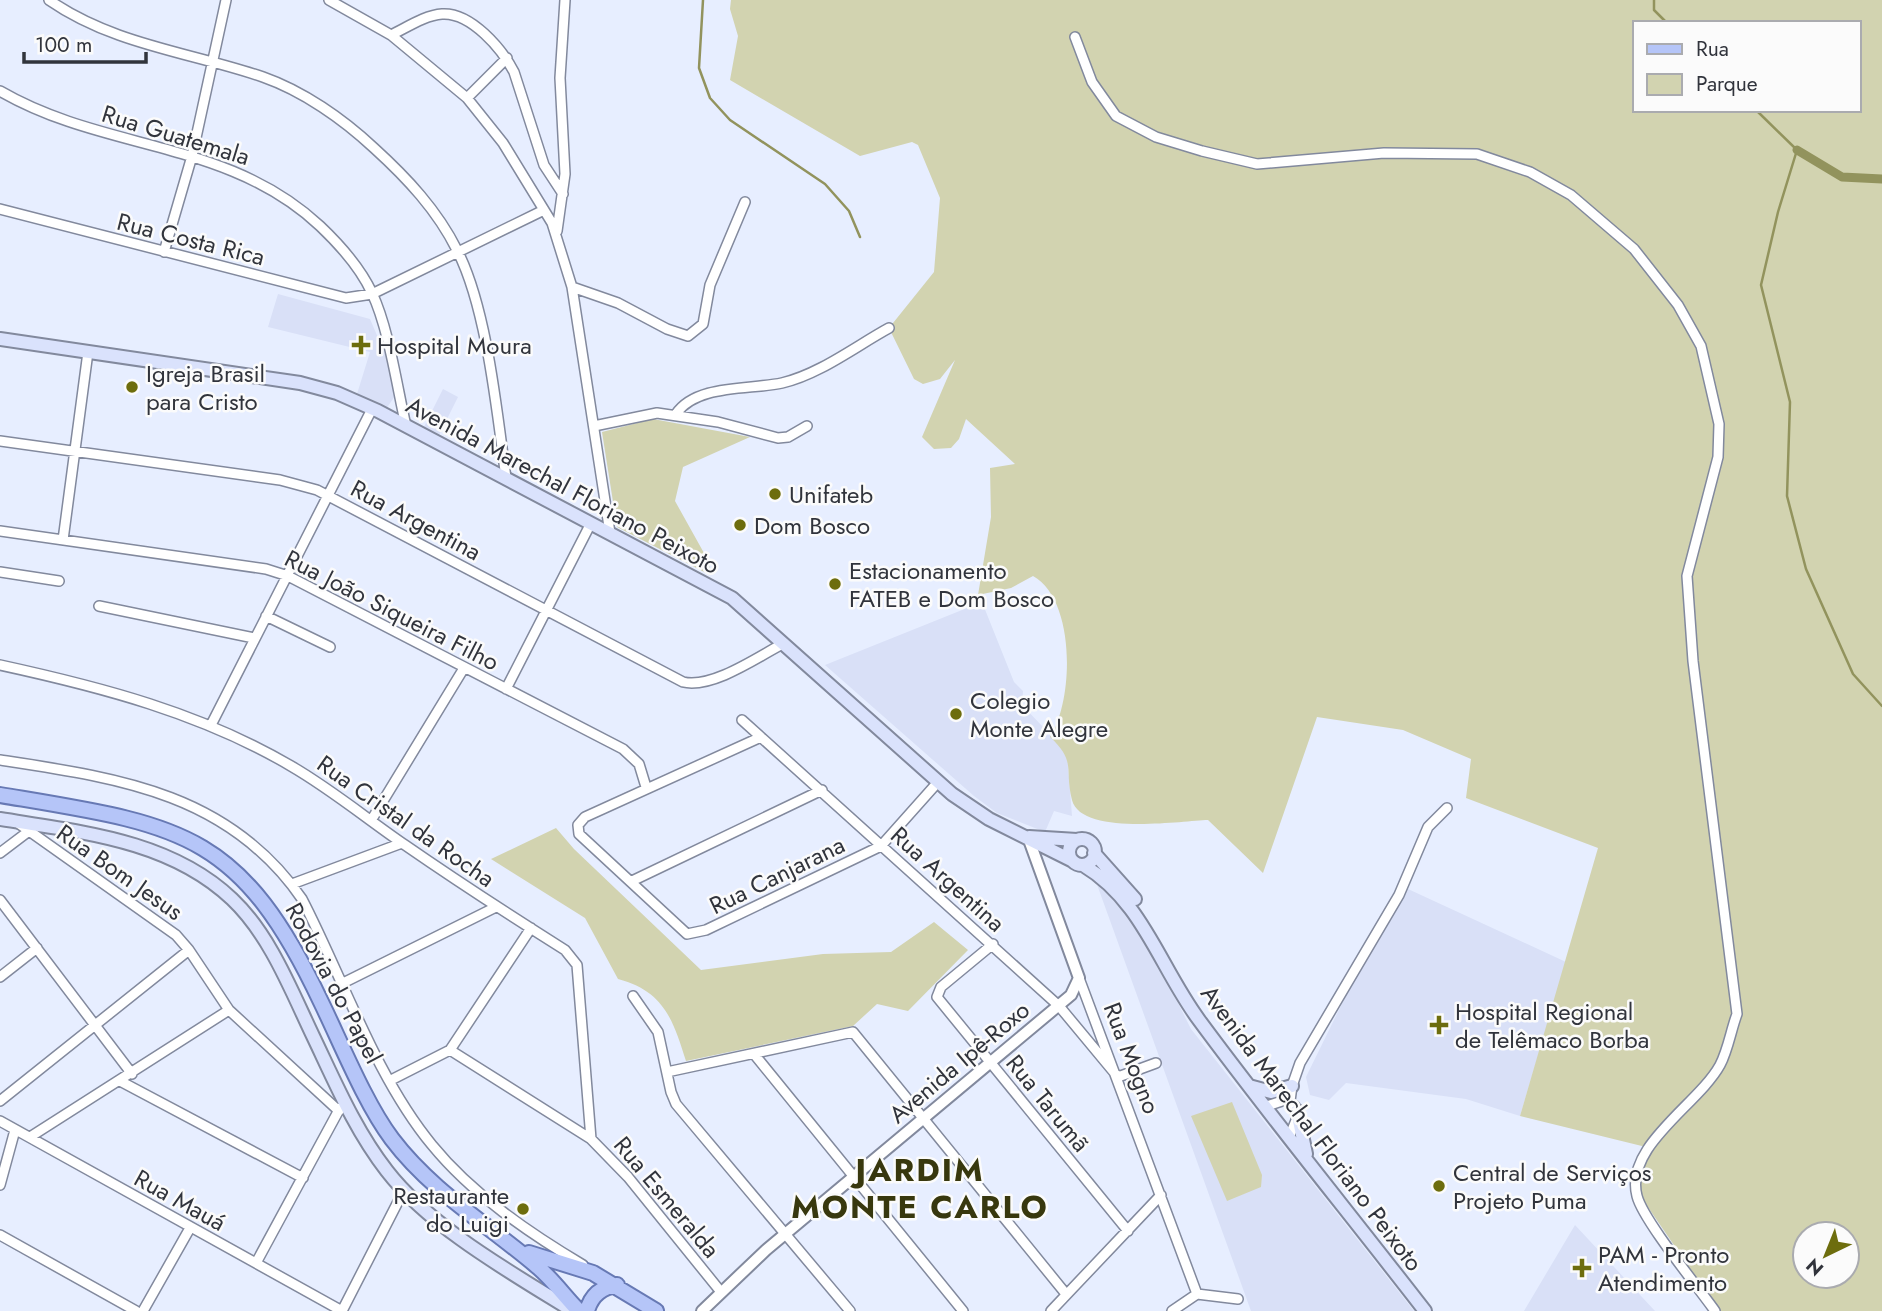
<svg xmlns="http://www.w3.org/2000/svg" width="1882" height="1311" font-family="Jost,sans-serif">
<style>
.built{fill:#d9e0f7}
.green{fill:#d2d3b0;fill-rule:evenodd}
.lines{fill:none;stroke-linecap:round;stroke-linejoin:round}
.stream{stroke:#92935d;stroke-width:2.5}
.canal{stroke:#92935d;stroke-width:9}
.minor-casing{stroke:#82899d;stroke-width:12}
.tertiary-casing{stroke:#82899d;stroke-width:14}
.secondary-casing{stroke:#82899d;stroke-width:16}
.primary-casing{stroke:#6779b4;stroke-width:18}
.minor{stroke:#fff;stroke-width:9}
.tertiary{stroke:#fff;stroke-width:10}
.secondary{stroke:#dae2fc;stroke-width:12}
.primary{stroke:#b5c5f8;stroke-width:14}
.poi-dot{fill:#6d6d0d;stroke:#fbfbfb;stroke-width:2.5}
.labels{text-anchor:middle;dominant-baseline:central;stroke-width:5;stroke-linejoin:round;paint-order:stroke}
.street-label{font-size:24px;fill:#31343c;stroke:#fbfbfb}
.poi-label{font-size:24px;fill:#31343c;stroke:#fbfbfb;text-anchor:start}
.district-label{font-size:32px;font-weight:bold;letter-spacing:2px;fill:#38380e;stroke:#fbfbfb}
</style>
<rect width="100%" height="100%" fill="#e7eeff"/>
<path class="built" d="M278,294L370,319L385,354L395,396L386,409L357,394L370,352L268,327Z
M443,389L458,397L438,437L423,429Z
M982,602L1014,682L1023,691L1022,705L1067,752L1072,816L1054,811L1045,832L997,813L974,796L825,665Z
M1095,879L1119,898L1157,961L1191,1029L1414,1311H1251Z
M1408,889L1566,962L1520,1116L1466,1099L1346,1083L1329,1100L1310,1095L1306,1077L1357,973Z
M1575,1225L1655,1311H1524Z"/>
<path class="green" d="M731,0H1882V1311H1719L1641,1197L1638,1171L1650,1148L1520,1116L1598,848L1466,798L1471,759L1403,730L1317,717L1263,873L1208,820C1180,821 1081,836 1072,800C1064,769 1077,762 1050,737C1074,700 1076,600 1033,576L1011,588L978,595L991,517L990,468L1015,464L966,419L959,439L951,448L934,449L922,437L955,360L940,379L923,384L914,379L889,328L934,272L940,198L918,145L912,142L860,156L730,80L738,36L730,9ZM1635,23H1859V110H1635ZM1805,1234H1847V1276H1805Z
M653,419L750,437L683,467L675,501L709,562L710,575L617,527L602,432Z
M556,828L574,849L701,970L823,954L891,952L934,922L968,950L908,1011L877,1004L853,1026L686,1061C673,1020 664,991 618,979L585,918L491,859Z
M1232,1102L1262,1175L1261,1187L1227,1201L1191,1116Z"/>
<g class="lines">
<path class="stream" d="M703,0L699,68L710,98L730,120L825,184L849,211L860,237
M1654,0V10L1667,23
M1756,110L1797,150L1778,212L1761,285L1790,402L1787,496L1806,569L1853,674L1882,706"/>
<path class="canal" d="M1797,150L1842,177L1882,179"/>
<defs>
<path id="minor" d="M49,0C114,45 190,52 263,77C303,91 343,119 374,148C407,178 437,210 457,250C487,308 497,413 506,478
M329,0L391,35L467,98L503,143L552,223L572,287L610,533
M391,35C406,28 425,15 442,14C471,12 502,49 514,72L544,165L563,194
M1075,37L1092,82L1116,116L1156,137L1202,151L1257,164L1384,153L1477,154L1530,172L1571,195L1634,249L1678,305L1701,346L1719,424L1718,457L1687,576L1693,661L1737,1014C1731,1030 1728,1050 1720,1065C1698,1105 1624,1146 1637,1196C1643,1220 1698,1287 1715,1311
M0,91C105,152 227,139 320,226C340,245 360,267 372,293C389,329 397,387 406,426
M467,98L507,58
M0,209L346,298L372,294L544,210
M557,231L565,174L560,78L565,0
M164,252L192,156L226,0
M572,287L618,303L667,329L688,336L703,324L710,285L745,202
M676,414C696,384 750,390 782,383C820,374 856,346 889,328
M594,426L657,413L718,422L778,438L788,437L807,426
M0,441L280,480L317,490L683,682C712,689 758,657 784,643
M0,531L266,569L288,576L623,749L639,764L646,787
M63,540L88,352
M0,572L59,581
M99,606L254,638
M266,616L330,647
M0,665C101,687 201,713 291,766C331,789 367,819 405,845C457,881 511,916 565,950L577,965L591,1139L628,1177L721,1292
M506,689L591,523
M742,720L1059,1006L1118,1077
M211,725L372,409
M761,737L585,817L578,825L579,834L687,934L706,930L881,846L938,782
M0,760C118,778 229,793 302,899C343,978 375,1076 432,1145C472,1194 529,1233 583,1265
M372,819L464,668
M18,823L176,935L189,950L229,1010L339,1111
M0,853L29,831
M632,881L822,790
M292,884L402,843
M0,900L132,1074
M993,944L941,987L937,997L1128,1231
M0,977L37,948
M1079,978L1197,1294
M343,983L496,907
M633,996L658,1032L671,1092L676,1104L850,1311
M450,1050L591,1139
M754,1054L963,1311
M667,1072L853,1032L1066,1294
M1118,1077L1156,1063
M391,1080L450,1050L531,928
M120,1081L303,1178
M0,1101L189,950
M1290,1101L1292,1086L1300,1063L1399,895L1428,827L1447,808
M1267,1106L1285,1100L1295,1106L1297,1118L1290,1135
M0,1121L342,1311
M30,1137L229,1010
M0,1185L15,1130
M0,1235L136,1311
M256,1263L340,1108
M143,1311L190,1228
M342,1311L404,1190
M1051,1311L1161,1195
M1172,1311L1197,1294L1238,1299"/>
<path id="tertiary" d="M702,1311L766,1250L1071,995L1079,978L1028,837"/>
<path id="secondary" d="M0,339L300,383L337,393L378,411L732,598L952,794L989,819L1073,861
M0,819C81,832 170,840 232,899C270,935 291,990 313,1036C335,1082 355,1130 387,1171C431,1228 512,1273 573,1311
M1029,837L1077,840
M1069 852a13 13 0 1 1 26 0a13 13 0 1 1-26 0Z
M1094,853L1135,899
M1083,865C1143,901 1159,966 1199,1020C1272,1119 1350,1214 1425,1311
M1249,1086L1271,1092L1292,1086
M1297,1111L1306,1154"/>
<path id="primary" d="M0,795C178,825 239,828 321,1002C341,1043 365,1103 392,1139C432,1192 489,1225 539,1268C554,1281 565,1297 579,1311
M529,1253L593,1273L656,1311
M587,1311C591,1296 601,1287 617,1285"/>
</defs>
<use href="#minor" class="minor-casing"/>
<use href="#tertiary" class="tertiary-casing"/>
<use href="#secondary" class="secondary-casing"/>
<use href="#primary" class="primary-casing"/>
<use href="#minor" class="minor"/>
<use href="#tertiary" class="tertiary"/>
<use href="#secondary" class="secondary"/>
<use href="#primary" class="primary"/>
</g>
<g class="poi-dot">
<path d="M357.5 334.5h7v7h7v7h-7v7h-7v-7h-7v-7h7z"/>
<circle cx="132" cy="387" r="7"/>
<circle cx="775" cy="494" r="7"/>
<circle cx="740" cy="525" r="7"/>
<circle cx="835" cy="584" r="7"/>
<circle cx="956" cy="714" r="7"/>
<path d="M1435.5 1014.5h7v7h7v7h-7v7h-7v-7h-7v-7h7z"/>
<circle cx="1439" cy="1186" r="7"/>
<circle cx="523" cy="1209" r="7"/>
<path d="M1578.5 1257.5h7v7h7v7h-7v7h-7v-7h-7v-7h7z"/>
</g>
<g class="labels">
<g class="street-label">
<text transform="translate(176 135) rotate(17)">Rua Guatemala</text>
<text transform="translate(191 239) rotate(14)">Rua Costa Rica</text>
<text transform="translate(563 485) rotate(28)">Avenida Marechal Floriano Peixoto</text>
<text transform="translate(416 520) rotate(28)">Rua Argentina</text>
<text transform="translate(392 610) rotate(27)">Rua João Siqueira Filho</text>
<text transform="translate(406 821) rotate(35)">Rua Cristal da Rocha</text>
<text transform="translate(120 872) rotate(35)">Rua Bom Jesus</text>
<text transform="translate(777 875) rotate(-26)">Rua Canjarana</text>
<text transform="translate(948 879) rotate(42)">Rua Argentina</text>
<text transform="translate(334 983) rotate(62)">Rodovia do Papel</text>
<text transform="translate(1132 1058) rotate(69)">Rua Mogno</text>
<text transform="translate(959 1062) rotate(-40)">Avenida Ipê-Roxo</text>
<text transform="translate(1048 1103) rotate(51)">Rua Tarumã</text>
<text transform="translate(1312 1128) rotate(53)">Avenida Marechal Floriano Peixoto</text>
<text transform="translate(667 1197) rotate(50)">Rua Esmeralda</text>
<text transform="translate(180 1200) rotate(29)">Rua Mauá</text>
</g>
<g class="poi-label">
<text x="377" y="345">Hospital Moura</text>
<text x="146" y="373">Igreja Brasil<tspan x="146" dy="28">para Cristo</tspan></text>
<text x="789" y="494">Unifateb</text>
<text x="754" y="525">Dom Bosco</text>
<text x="849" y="570">Estacionamento<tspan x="849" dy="28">FATEB e Dom Bosco</tspan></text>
<text x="970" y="700">Colegio<tspan x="970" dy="28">Monte Alegre</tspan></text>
<text x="1455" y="1011">Hospital Regional<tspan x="1455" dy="28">de Telêmaco Borba</tspan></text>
<text x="1453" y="1172">Central de Serviços<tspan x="1453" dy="28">Projeto Puma</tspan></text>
<text x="509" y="1195" text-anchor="end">Restaurante<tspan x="509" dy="28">do Luigi</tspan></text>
<text x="1598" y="1254">PAM - Pronto<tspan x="1598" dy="28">Atendimento</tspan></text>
</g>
<g class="district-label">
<text x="920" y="1170">JARDIM<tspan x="920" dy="37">MONTE CARLO</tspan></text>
</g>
</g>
<rect x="1633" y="21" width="228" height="91" fill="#fbfbfb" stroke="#aaabaf" stroke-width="2"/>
<rect x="1647" y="44" width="35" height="10" fill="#b5c5f8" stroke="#aaabaf" stroke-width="2"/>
<text x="1696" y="56" font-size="21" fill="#31343c">Rua</text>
<rect x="1647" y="74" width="35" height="21" fill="#d2d3b0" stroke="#aaabaf" stroke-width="2"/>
<text x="1696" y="91" font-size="21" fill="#31343c">Parque</text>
<g transform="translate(1826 1255) rotate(223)"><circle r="33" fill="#fbfbfb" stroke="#aaabaf" stroke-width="2"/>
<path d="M0-5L12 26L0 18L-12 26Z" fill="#6d6d0d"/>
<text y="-10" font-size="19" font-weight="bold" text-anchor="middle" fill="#31343c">N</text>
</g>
<path d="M24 52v10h122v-10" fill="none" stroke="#31343c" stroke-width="3.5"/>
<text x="35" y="52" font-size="21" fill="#31343c" stroke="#fbfbfb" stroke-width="5" paint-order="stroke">100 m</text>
</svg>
